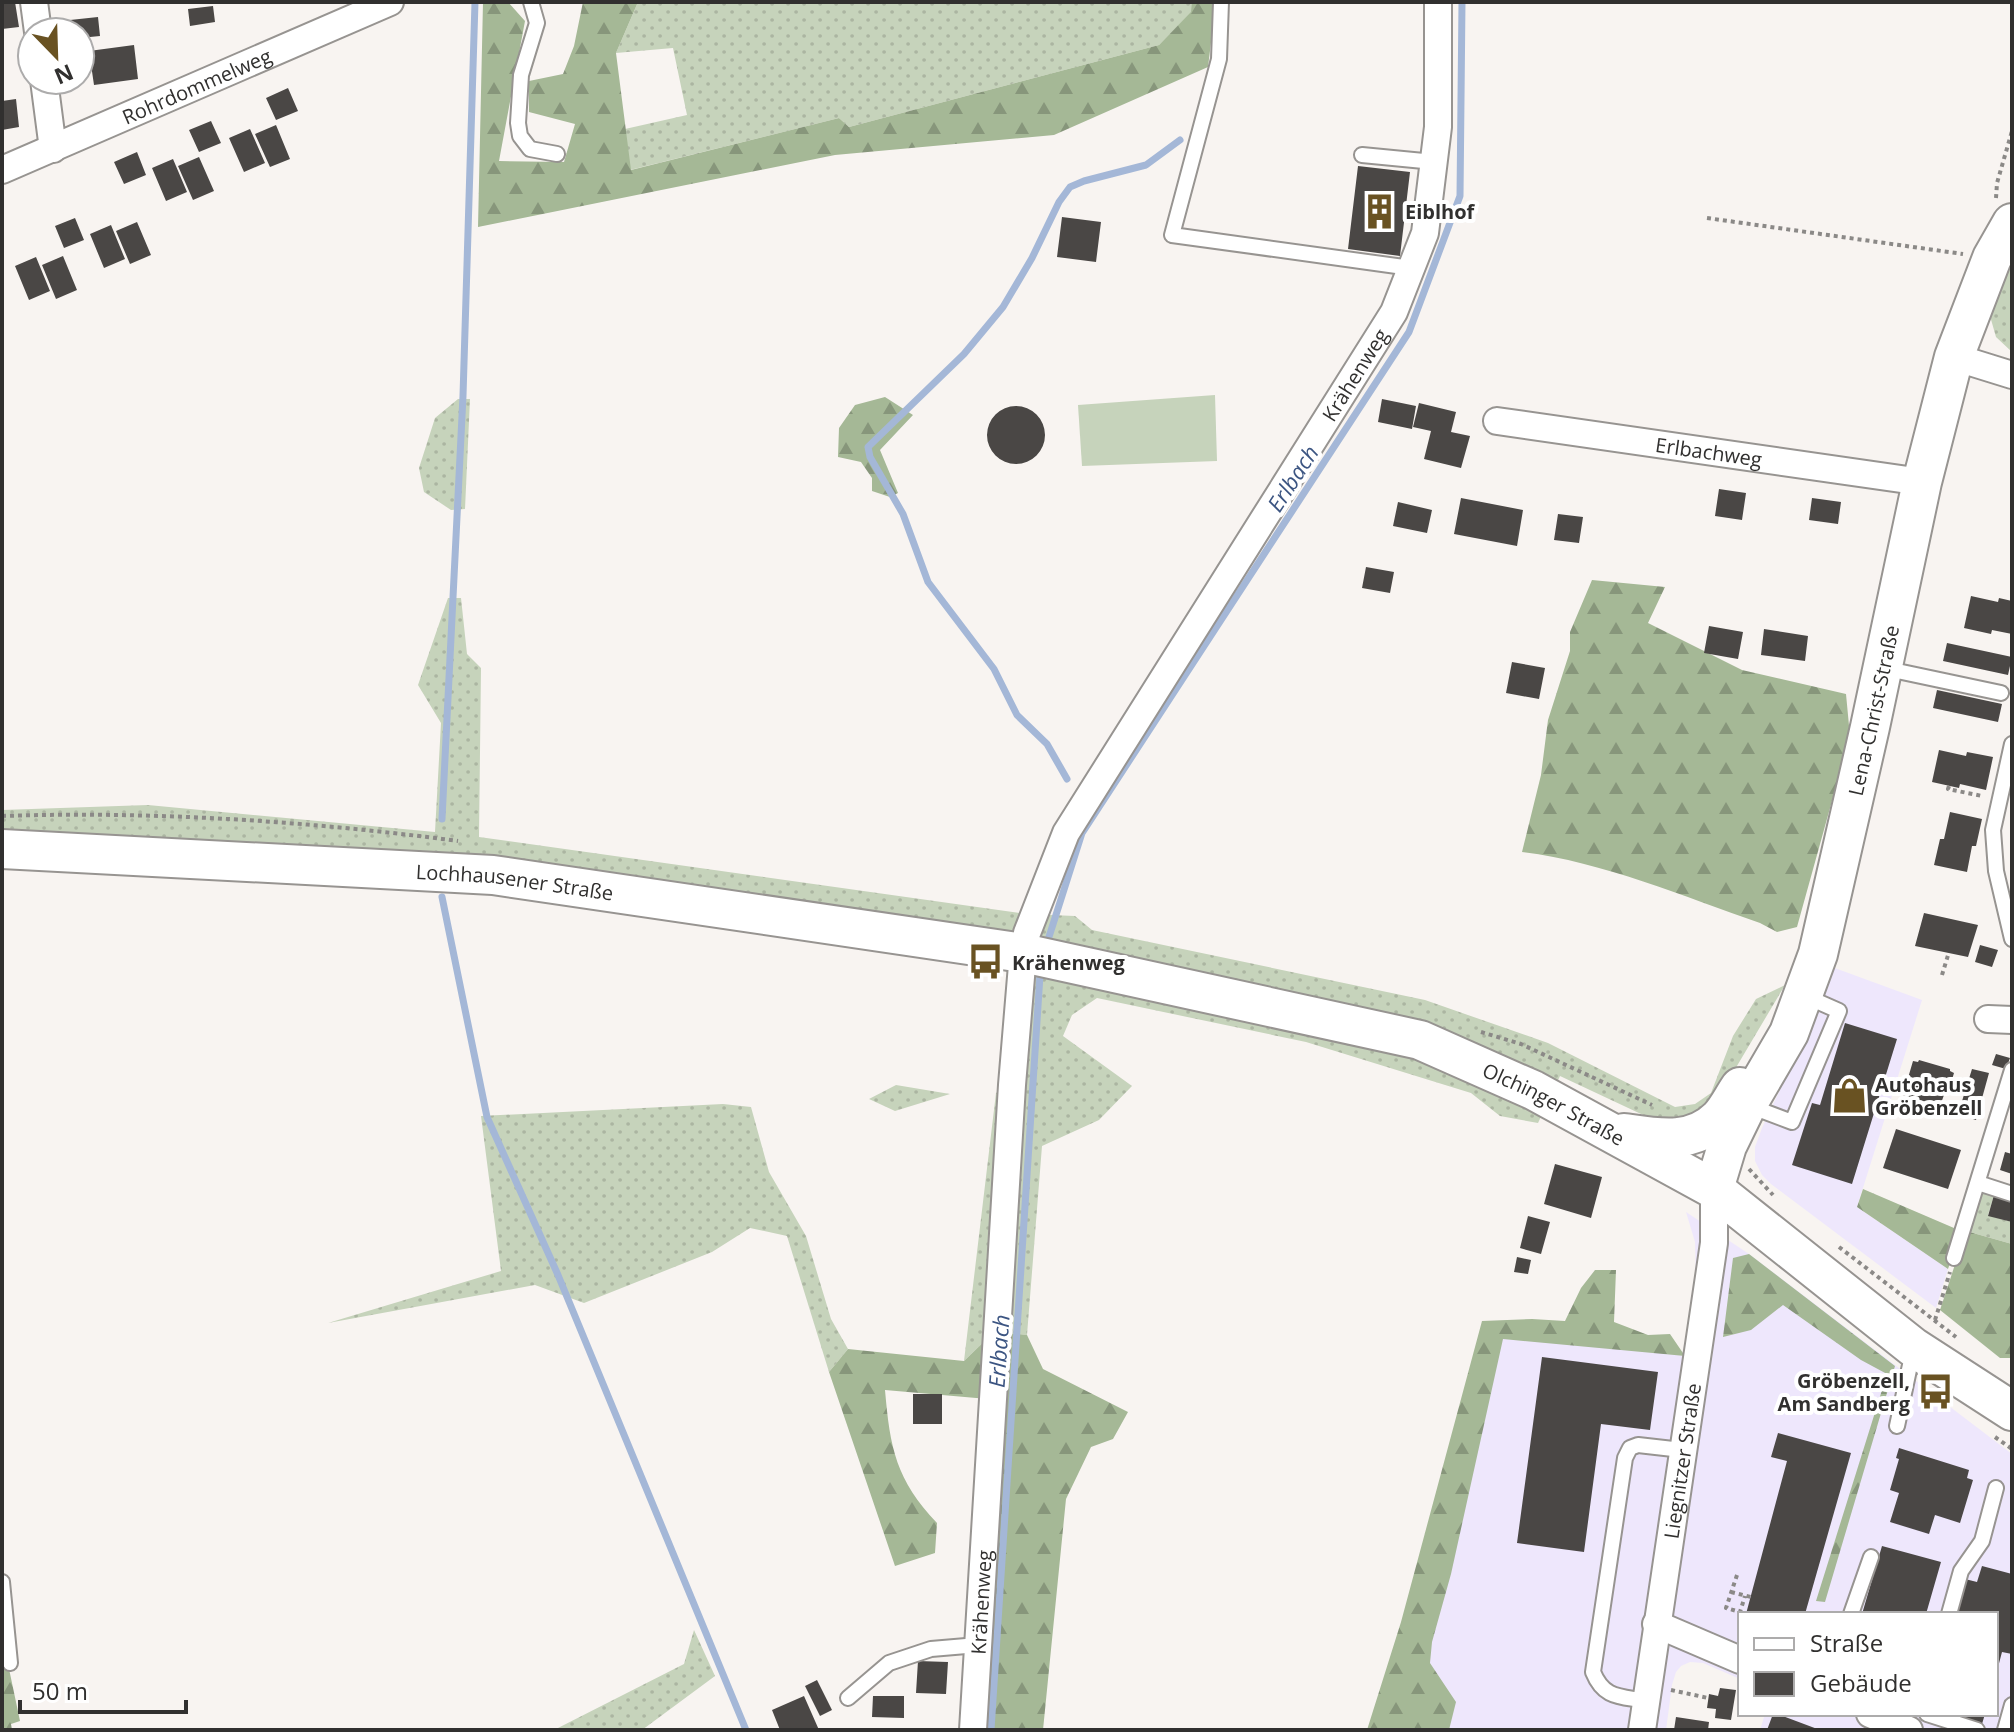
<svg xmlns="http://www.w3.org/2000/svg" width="2014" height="1732" font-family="'Open Sans',sans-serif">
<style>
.commercial{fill:#eee7fc}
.grass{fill:url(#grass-dots)}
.forest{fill:url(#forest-firs)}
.pitch{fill:#c6d3bb}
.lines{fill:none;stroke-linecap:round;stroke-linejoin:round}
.stream{stroke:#a4b7d7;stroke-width:7}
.building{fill:#4a4745}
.lane-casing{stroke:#979491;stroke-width:18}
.street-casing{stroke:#979491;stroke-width:30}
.secondary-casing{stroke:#979491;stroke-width:42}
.path{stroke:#8b8987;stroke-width:4;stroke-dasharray:4 4;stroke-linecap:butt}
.lane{stroke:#fff;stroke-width:14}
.street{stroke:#fff;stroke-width:26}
.secondary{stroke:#fff;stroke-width:38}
.labels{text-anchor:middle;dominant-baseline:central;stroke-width:8;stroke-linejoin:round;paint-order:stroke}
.street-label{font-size:20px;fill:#31302f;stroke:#fff}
.poi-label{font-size:20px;font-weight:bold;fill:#31302f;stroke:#fff;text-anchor:start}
.water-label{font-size:22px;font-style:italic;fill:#3c5582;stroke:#fff}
</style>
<defs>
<pattern id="grass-dots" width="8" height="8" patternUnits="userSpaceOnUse" patternTransform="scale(2)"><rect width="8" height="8" fill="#c6d3bb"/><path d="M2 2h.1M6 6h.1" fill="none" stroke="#abb5a1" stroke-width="1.8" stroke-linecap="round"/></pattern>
<pattern id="forest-firs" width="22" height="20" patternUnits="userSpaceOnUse" patternTransform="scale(2)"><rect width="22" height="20" fill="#a5b896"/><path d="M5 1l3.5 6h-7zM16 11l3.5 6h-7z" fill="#87967b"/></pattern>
</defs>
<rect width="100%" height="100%" fill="#f8f4f1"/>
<path class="commercial" d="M1832,967L1922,1000L1857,1207L1948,1269L1936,1308L1771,1184L1762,1175L1755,1161V1147L1762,1128L1812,1022Z
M1686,1212L1749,1254L2012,1454V1730H1760L1765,1714H1996V1614H1740V1679L1703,1663L1690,1662L1681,1666L1676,1672L1672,1685L1666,1730H1390L1482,1328L1685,1356L1696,1280L1695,1242Z"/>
<path class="grass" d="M638,2H1192V12L1159,45L849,127L839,118L630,170L625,129L687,115L673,48L616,53Z
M2012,257V352L1996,337L1990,316Z
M458,399H470L465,509L451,510L424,492L419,468L435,418Z
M448,598H461L467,654L481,668L479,837L1027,914L1075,916L1092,930L1425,1000L1548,1043L1675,1107L1695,1104L1711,1093L1733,1036L1756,999L1785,985L1712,1108L1673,1129L1560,1076L1538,1123L1500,1116L1471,1093L1306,1042L1097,998L1072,1015L1063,1036L1132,1086L1099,1120L1042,1146L1027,1335L1003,1332L1009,974L998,964L488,892L2,868V810L148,805L435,832L441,723L418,685Z
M896,1085L950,1094L895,1111L869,1099Z
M1012,1085L995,1331L964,1361L996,1093Z
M723,1104L751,1107L769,1172L806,1236L831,1319L848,1349L829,1372L787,1236L750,1228L712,1252L584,1303L535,1285L328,1323L501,1271L481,1116Z
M1977,1191L1994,1195L1988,1215L2012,1222V1244L1966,1231Z
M694,1630L715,1676L642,1730H554L684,1664Z"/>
<path class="forest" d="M483,2H508L525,21L499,161L564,162L575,124L529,112V81L563,74L574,46L583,2H638L616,53L631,170L839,118L849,127L1159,45L1191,12L1192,2H1216L1208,67L1054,135L835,155L478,227Z
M885,397L913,415L880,450L898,493L890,497L872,491V478L861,462L838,457L839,428L855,405Z
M1592,580L1665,587L1648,623L1742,670L1846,694L1850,736L1797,927L1777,932L1760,923C1685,897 1600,861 1522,852L1541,775L1548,720L1570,651V632Z
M1863,1189L1961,1231L1948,1269L1857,1207Z
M1966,1231L2012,1244V1358H2000L1940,1310Z
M1749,1254L1895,1366L1825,1602L1816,1601L1887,1374L1861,1360L1783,1305L1751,1330L1723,1337L1733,1258Z
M1595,1270H1616L1614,1322L1648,1335L1670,1334L1685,1356L1503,1339L1451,1574L1432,1642L1430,1663L1456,1702L1449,1730H1367L1401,1622L1482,1321L1532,1319L1565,1321L1581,1288Z
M995,1331L1027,1335L1043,1369L1128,1412L1113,1439L1091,1447L1066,1499L1043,1730H980L999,1400L885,1390C890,1448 896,1480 937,1523L935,1553L895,1566L829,1372L848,1349L964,1361Z
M2,1663L8,1664L20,1721L11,1724L12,1730H2Z"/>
<path class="pitch" d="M1215,395L1217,461L1082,466L1078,405Z"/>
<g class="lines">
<path class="stream" d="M1067,779L1047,744L1017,715L994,669L928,582L903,514L870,457L868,447L964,354L1003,307L1032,258L1059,202L1070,187L1084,181L1146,165L1180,140
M442,819L463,396L475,2
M442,897L487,1117L558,1275L746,1730
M1048,940L1082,833L1409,332L1460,196L1462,2
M991,1730L1040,975"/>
</g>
<path class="building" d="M2,2H15L19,27L2,29Z
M213,6L215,22L190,26L188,9Z
M98,17L100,36L80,38V32H71L70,20Z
M134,45L138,79L94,85L89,51Z
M288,88L298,111L276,120L266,98Z
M16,99L19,127L2,130V101Z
M211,121L221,143L199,152L189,130Z
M276,125L290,159L270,167L255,134Z
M250,129L265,163L244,172L229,138Z
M137,152L146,175L124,184L114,162Z
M199,157L214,191L193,200L178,166Z
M173,159L187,192L166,201L152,168Z
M1358,166L1410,172L1400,256L1348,249Z
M1062,217L1101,222L1096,262L1057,257Z
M75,218L84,240L64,248L55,226Z
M137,222L151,255L130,264L116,231Z
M111,225L125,259L104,268L90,234Z
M63,256L77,290L56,299L42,265Z
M36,257L50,291L29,300L15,266Z
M1382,399L1416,406L1412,429L1378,422Z
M1419,403L1456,412L1451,432L1470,436L1461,468L1424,459L1431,431L1413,427Z
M987 435a29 29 0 1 1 58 0a29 29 0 1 1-58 0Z
M1719,489L1746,493L1742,520L1715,516Z
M1461,498L1523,510L1517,546L1454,534Z
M1812,498L1841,502L1838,524L1809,520Z
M1398,502L1432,510L1427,533L1393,526Z
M1558,514L1583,517L1579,543L1554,540Z
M1366,567L1394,572L1390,593L1362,588Z
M1971,596L1998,602L1999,598L2012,601V634L1992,630L1991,634L1964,628Z
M1709,626L1743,632L1738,659L1704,653Z
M1764,629L1808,636L1805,661L1761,655Z
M1947,643L2012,657L2008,675L1943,661Z
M1512,662L1545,668L1539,699L1506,693Z
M1937,690L2002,704L1998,722L1933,708Z
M1939,750L1966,756L1967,752L1993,757L1986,790L1960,784L1959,788L1932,782Z
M1950,812L1982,819L1976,846H1972L1967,872L1934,865L1940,839H1944Z
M1924,913L1978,925L1968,957L1915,946Z
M1980,945L1998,950L1992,967L1975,962Z
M1845,1023L1897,1039L1852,1184L1792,1165L1812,1103L1820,1105Z
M1996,1054L2010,1058L2006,1069L1992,1065Z
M1919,1060L1950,1069V1071L1954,1073L1947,1096L1944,1095L1940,1106L1903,1095L1913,1061L1918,1062Z
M1972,1069L1989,1073L1976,1120L1958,1114Z
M1896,1129L1961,1150L1948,1189L1883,1168Z
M2005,1152L2012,1154V1174L2000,1170Z
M1555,1164L1602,1177L1591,1218L1544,1204Z
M1994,1195L2012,1200V1222L1988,1216Z
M1528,1216L1550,1222L1541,1254L1520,1248Z
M1517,1257L1531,1260L1528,1274L1514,1272Z
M1542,1357L1658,1372L1650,1430L1601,1424L1584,1552L1517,1543Z
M913,1394H942V1424H913Z
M1778,1433L1851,1453L1805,1614H1746L1787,1461L1771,1457Z
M1899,1448L1969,1470L1967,1478L1973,1480L1960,1523L1935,1515L1929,1534L1890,1522L1899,1493L1890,1490L1899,1459L1896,1458Z
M1882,1546L1941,1562L1926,1614H1862Z
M1982,1566L2012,1574V1654L2002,1652L1997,1671L1996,1614H1955L1965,1579L1977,1582Z
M918,1661L948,1662L946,1694L916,1693Z
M817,1680L832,1710L820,1716L805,1686Z
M1720,1688L1736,1690L1731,1720L1715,1718L1716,1709L1707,1708L1709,1694L1718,1696Z
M804,1696L819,1730H780L772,1710Z
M873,1696H904V1718L872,1717Z
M1773,1714H1777L1820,1730H1767Z
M1951,1714H1985L1982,1724Z
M1676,1717L1709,1722L1708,1730H1674Z"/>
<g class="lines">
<defs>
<path id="lane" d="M531,2L537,23L521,75L518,123L520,136L530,149L557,154
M1221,2L1219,59L1172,235L1411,268
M1362,155L1434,162
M1883,668L2001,693
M2012,744L1993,830L1996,871L2012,939
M1747,1105L1792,1122L1839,1011L1805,996
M1978,1183L2012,1194
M1954,1258L2012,1070
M1897,1426L1913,1351
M2,1582L10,1663
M1851,1614L1871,1557
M1949,1614L1961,1571L1982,1541L1996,1488
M848,1698L889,1663L931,1649L978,1645
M1646,1701C1620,1696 1604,1699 1593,1672L1625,1458L1630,1448L1638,1445L1682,1450
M1927,1714L1977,1730
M2005,1730L2012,1705"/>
<g id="street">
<path d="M34,2L38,32"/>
<path d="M44,80L53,149"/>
<path id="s1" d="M2,170L390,2"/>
<path d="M1954,357L2012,375"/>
<path id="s2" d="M1497,421L1922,482"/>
<path d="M1988,1019L2012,1020"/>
<path d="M1656,1624L1740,1660"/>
<path d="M1870,1714L1909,1730"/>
<path id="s3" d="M973,1730L1012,1085L1023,953L1027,933L1066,833L1394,312L1425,233L1438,127V2"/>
<path id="s4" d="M1642,1730L1714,1243V1189"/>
</g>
<g id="secondary">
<path id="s5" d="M2,849L493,875L1023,953L1420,1040L1533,1090L1714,1189L1913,1347L2012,1411"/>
<path d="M1624,1133C1658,1138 1692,1145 1719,1118C1727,1110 1733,1097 1740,1087"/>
<path id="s6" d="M1714,1189L1727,1146L1747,1105L1789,1033L1818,954L1870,727L1922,482L1954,357L1992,258L2012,223"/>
</g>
</defs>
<use href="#lane" class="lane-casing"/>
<use href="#street" class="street-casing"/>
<use href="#secondary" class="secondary-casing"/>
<path class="path" d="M1996,198L1997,183L2012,131
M1707,218L1963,254
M1949,786L1948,789L1982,796
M2,816C154,811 307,821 458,841
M1942,975L1949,952
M1481,1032L1521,1044L1652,1105
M1749,1169L1773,1195
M1839,1247L1956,1337
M1935,1320L1950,1272
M1995,1437L2012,1449
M1737,1575L1726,1608L1740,1612L1745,1596
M1731,1592L1751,1597
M1671,1690L1708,1698"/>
<use href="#lane" class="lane"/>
<use href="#street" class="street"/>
<use href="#secondary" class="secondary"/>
</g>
<defs>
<symbol id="building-bare" viewBox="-9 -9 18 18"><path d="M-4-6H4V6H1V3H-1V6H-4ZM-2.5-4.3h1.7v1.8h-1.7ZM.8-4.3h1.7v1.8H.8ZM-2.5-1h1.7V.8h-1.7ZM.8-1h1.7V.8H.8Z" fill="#695222" stroke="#fff" stroke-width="2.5" paint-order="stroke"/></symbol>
<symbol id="bus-bare" viewBox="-9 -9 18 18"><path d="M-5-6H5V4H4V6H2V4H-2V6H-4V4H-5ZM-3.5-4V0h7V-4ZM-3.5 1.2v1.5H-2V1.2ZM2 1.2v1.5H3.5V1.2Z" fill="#695222" stroke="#fff" stroke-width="2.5" paint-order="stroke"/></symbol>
<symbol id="shop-bare" viewBox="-9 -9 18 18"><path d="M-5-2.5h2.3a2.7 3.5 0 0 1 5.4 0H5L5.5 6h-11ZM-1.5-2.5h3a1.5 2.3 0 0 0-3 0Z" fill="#695222" stroke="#fff" stroke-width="2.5" paint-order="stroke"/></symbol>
</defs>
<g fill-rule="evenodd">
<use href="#building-bare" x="1354" y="186" width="51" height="51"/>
<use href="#bus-bare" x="960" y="936" width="51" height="51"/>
<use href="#shop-bare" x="1824" y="1070" width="51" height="51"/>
<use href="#bus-bare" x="1910" y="1366" width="51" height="51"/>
</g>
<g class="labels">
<g class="street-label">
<text stroke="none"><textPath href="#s1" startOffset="212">Rohrdommelweg</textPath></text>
<text stroke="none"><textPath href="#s3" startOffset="1448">Krähenweg</textPath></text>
<text stroke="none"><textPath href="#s2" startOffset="214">Erlbachweg</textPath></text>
<text stroke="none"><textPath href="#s6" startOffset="508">Lena-Christ-Straße</textPath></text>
<text stroke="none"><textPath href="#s5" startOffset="514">Lochhausener Straße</textPath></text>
<text stroke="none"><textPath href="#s5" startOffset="1582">Olchinger Straße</textPath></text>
<text stroke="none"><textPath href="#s4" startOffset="272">Liegnitzer Straße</textPath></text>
<text stroke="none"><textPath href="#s3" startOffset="128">Krähenweg</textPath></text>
</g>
<g class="poi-label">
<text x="1405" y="211">Eiblhof</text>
<text x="1012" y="962">Krähenweg</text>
<text x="1875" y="1084">Autohaus<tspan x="1875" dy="23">Gröbenzell</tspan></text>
<text x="1910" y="1380" text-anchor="end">Gröbenzell,<tspan x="1910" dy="23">Am Sandberg</tspan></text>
</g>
<g class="water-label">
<text transform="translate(1292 478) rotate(-57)">Erlbach</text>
<text transform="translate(998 1351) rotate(-86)">Erlbach</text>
</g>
</g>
<rect width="2014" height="1732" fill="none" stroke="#31302f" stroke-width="8"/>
<rect x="1738" y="1612" width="260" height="104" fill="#ffffff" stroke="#adacac" stroke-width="2"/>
<rect x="1754" y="1638" width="40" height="12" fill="#ffffff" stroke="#adacac" stroke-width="2"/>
<text x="1810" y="1652" font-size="24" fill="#31302f">Straße</text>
<rect x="1754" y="1672" width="40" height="24" fill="#4a4745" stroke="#adacac" stroke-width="2"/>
<text x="1810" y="1692" font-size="24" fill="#31302f">Gebäude</text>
<g transform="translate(56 56) rotate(157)"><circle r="38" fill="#ffffff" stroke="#adacac" stroke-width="2"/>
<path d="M0-6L14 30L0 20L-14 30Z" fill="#695222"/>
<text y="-12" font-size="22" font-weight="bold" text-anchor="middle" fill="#31302f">N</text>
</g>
<path d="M20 1700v12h166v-12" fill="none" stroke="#31302f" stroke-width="4"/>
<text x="32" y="1700" font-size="24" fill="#31302f" stroke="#ffffff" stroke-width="6" paint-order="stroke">50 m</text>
</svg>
